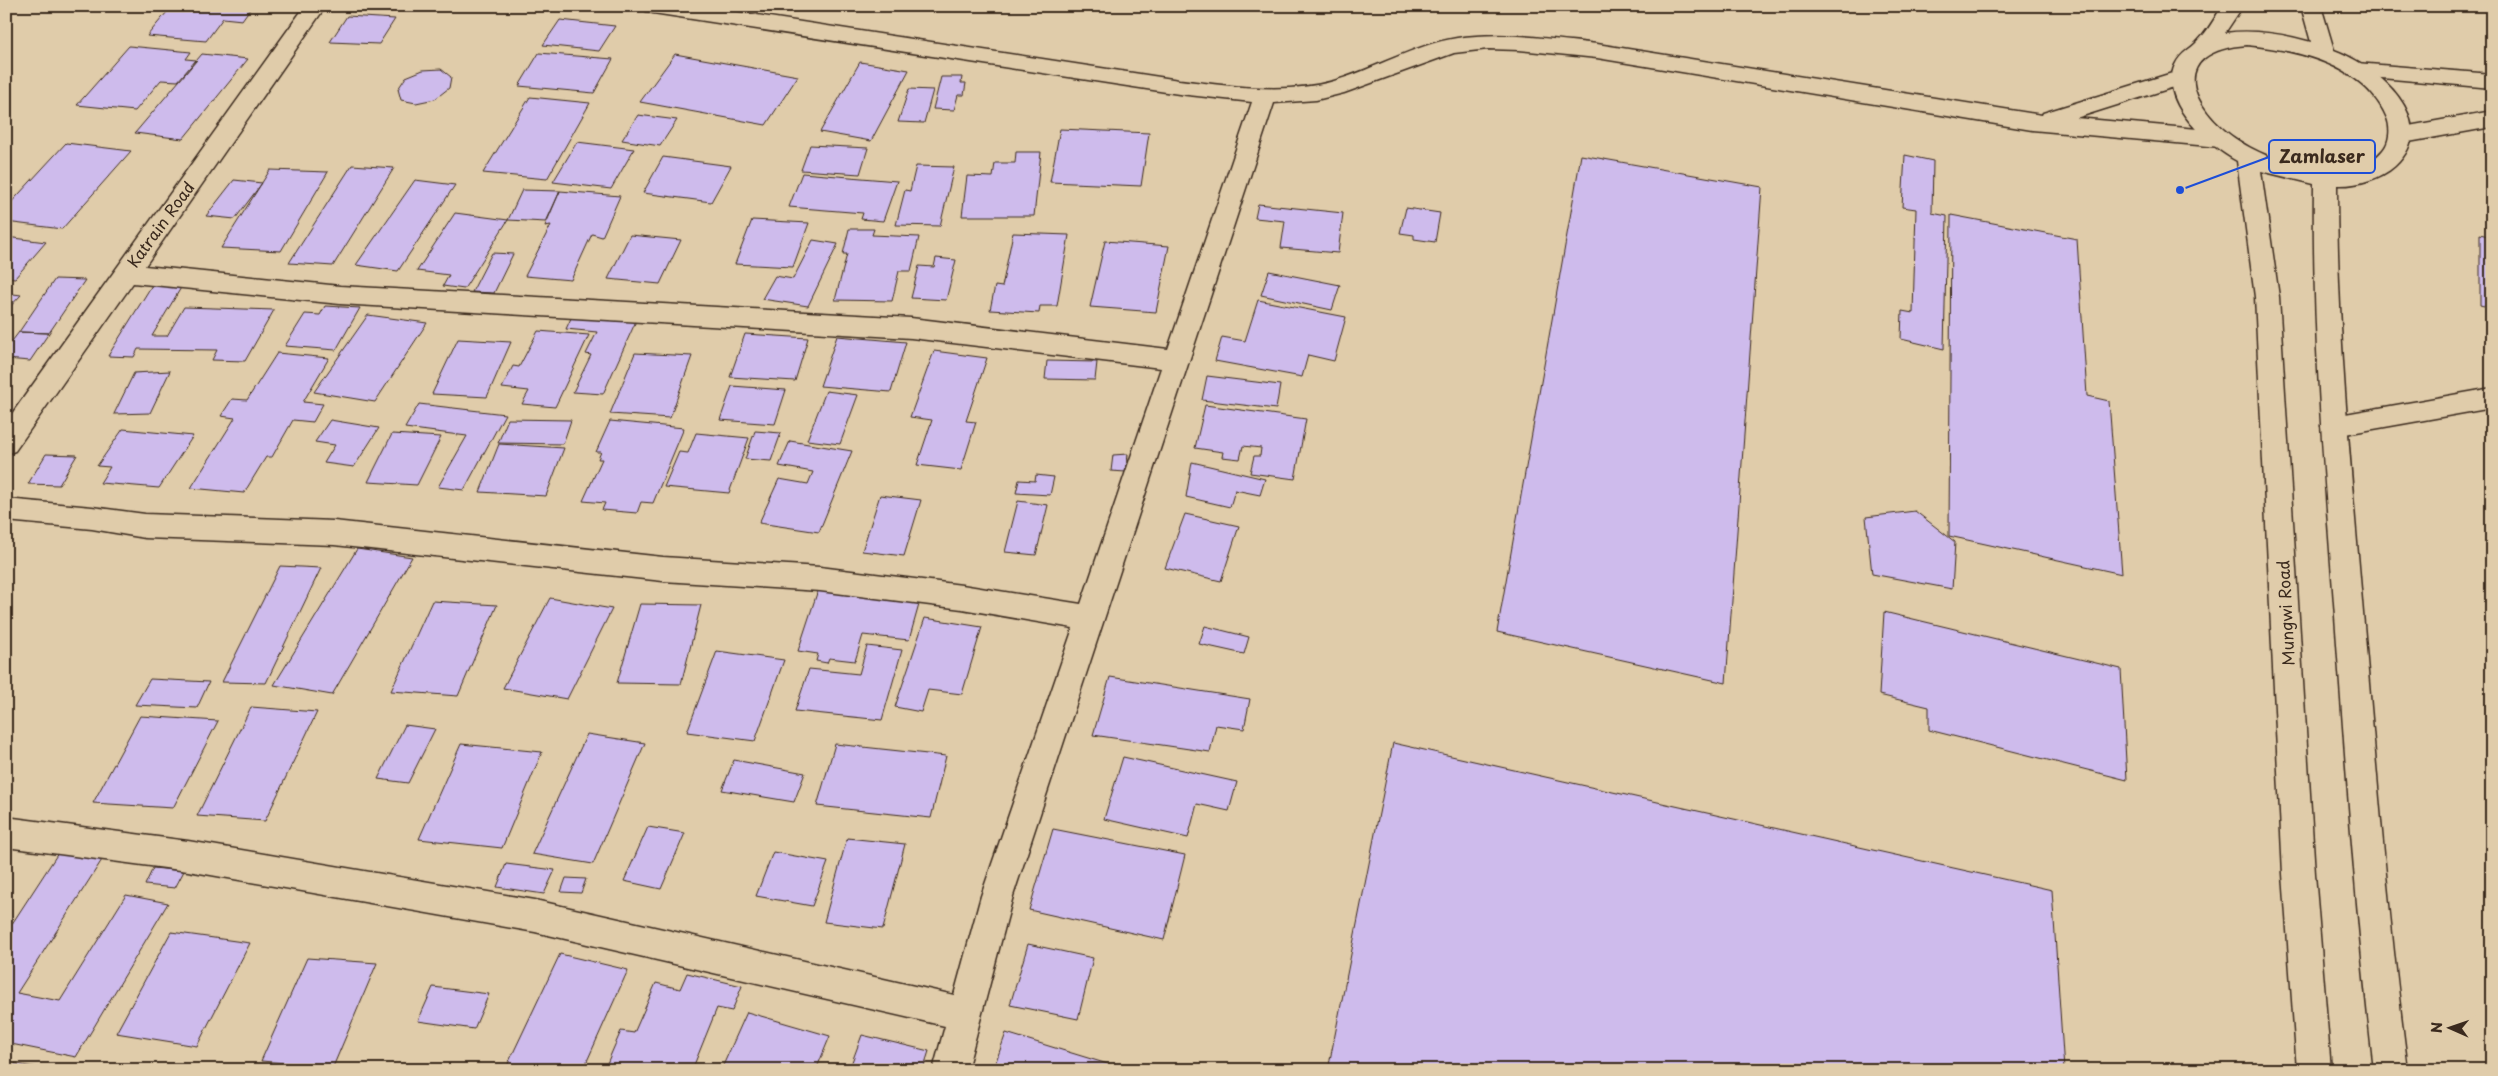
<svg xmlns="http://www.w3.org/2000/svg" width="2498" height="1076" font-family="'Playpen Sans',sans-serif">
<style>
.building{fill:#cebbec;stroke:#3b2a1e}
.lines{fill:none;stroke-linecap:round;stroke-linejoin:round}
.minor-casing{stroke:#3b2a1e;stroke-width:3}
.major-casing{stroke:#3b2a1e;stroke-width:3}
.minor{fill:#e0ccaa;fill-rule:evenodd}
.major{fill:#e0ccaa;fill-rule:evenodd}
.labels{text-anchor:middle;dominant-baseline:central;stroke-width:4;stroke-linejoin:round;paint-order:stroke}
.street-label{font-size:16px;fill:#3b2a1e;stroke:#e0ccaa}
.leader{fill:none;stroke:#1d4ed8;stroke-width:2}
.callout-dot{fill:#1d4ed8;stroke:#e0ccaa;stroke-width:2}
.callout{fill:#e0ccaa;stroke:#1d4ed8;stroke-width:2}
.callout-label{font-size:18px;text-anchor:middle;font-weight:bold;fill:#3b2a1e}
</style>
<rect width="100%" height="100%" fill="#e0ccaa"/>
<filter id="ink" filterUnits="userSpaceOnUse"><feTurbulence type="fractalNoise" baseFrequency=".02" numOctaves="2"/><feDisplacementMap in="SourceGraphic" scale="10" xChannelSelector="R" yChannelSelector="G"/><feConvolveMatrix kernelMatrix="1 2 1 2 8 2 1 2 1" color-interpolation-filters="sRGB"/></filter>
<g filter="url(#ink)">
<path class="building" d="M172,6H252L242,20L223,18L206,41L147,36Z
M347,16L395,19L379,44L330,42Z
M560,20L615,26L599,51L543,45Z
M129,46L191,52L186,59L196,60L178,81L161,80L135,111L77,105Z
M539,53L613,59L594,93L519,86Z
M202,54L248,59L183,139L135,133Z
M675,54L798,76L766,125L640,102Z
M860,62L909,70L871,141L820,132Z
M441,69L451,77L449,88L435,99L416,103L401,100L398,89L406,77L423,70Z
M941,77H962L961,83H966L964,95H958L954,110L933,109Z
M909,89L933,90L924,123L898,122Z
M530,97L590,103L547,179L483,173Z
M638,115L677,120L660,146L622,140Z
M1060,129L1149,133L1141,186L1050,182Z
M577,142L634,149L611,189L553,182Z
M66,143L131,151L62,229L6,222V208Z
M810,145L868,148L860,174L801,170Z
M1016,152H1041L1034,216H962L967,176L993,177L995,163H1015Z
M1581,155L1762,187L1726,683L1497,632Z
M1905,155L1933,161L1932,213L1947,216L1944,349L1901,339L1902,311L1913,313L1916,209L1902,207Z
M663,157L731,166L711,202L643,193Z
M352,165L394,168L333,266L289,263Z
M916,166L954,167L940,226L896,225L905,190L910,191Z
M270,170L328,172L281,251L221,248Z
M802,173L897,181L883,221L861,219L863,213L789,207Z
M234,180L262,183L235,219L206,216Z
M415,180L455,185L398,271L356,265Z
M522,190L560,191L546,222L508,220Z
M560,191L620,196L602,237L592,234L571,280L525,276L551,225L545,226Z
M1258,204L1343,213L1338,253L1281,248L1285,221L1255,218Z
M1406,208L1440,213L1435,242L1414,239V235L1400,233Z
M455,213L508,220L464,289L443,286L449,275L417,271Z
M1951,215L2077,239L2087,396L2109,401L2122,574L1949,536Z
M752,220L809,223L793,267L735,264Z
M849,229H874L872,235L919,237L911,271H899L892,301L835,300L847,254H843Z
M1013,233L1069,235L1057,306H1040L1039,313L990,310L995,286L1002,287Z
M2480,234L2492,237V308L2480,305Z
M630,235L681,240L660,284L608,279Z
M6,237L46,242L15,278L6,277Z
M813,240L838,244L808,306L762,299L775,276L793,279Z
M1105,241L1169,246L1156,312L1090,307Z
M492,253L513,254L494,293L472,292Z
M936,258L956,260L946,300L911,298L919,266L934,267Z
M1269,271L1340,285L1332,310L1261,295Z
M55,279L85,280L49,333L19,332Z
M152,285L182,286L152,336H167L184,307L274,310L245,361L212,360L217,350L138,349L134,357L108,356Z
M6,293L21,295L6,311Z
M1258,300L1346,317L1334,361L1308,355L1302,377L1215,361L1222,337L1245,341Z
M325,306L360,308L336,350L285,346L305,314L320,315Z
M368,315L427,323L375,402L314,392Z
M572,316L636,321L603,394L573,392L591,355L586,354L597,332L566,329Z
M538,331L589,335L555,407L522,404L529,391L502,388L513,366L519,367Z
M19,332L49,333L30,361L6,359V349Z
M745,334L808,338L795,381L730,377Z
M837,336L906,342L891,392L820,386Z
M458,339L511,342L487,397L432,394Z
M934,351L987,358L966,421L976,422L961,470L917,465L932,420L910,417Z
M277,353L329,358L303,402L323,404L313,422L293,420L272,457H266L244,493L191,488L235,418L221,416L232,399L247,400Z
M635,353L692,356L670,418L610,414Z
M1047,361L1097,362L1095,380L1045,379Z
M170,371L150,413L114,414L134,373Z
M1207,376L1280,385L1276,409L1202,400Z
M732,386L786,390L775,424L720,420Z
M826,391L858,395L840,444L807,440Z
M419,404L505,414L464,490L438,487L467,436L405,428Z
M1205,405L1306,419L1295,479L1250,473L1254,456H1260L1261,448L1243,446L1240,459L1222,457L1223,452L1195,448Z
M508,419L571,420L563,444L498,443Z
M330,420L379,428L354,467L324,463L335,445L315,442Z
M610,421L684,428L653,503L641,502L637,513L602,510L605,503L583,501L602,459H598L601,452H596Z
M123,429L193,436L159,488L100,483L110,467L97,466Z
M755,431L781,433L771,461L745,459Z
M696,433L749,438L729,493L664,487L679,452L688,453Z
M392,434L441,437L417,485L368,482Z
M790,441L852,451L819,532L759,523L779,479L808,484L813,472L779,466Z
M499,444L564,448L546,496L480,492Z
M46,454L77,455L59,485L28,484Z
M1128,454L1126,472L1111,471L1113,455Z
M1192,462L1265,479L1260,495L1235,490L1230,507L1186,497Z
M1036,475L1054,477L1050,495L1016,493L1019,480L1035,481Z
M880,495L921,500L904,556L862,551Z
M1018,501L1048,505L1036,555L1005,552Z
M1915,511L1955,542L1952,589L1872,574L1866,517Z
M1185,514L1239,526L1221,581L1165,568Z
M357,549L412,557L332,695L274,685Z
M280,566L321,568L266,683L222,682Z
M818,590L920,601L909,640L863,635L855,661L829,658L827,663L816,661L818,654L798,651Z
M550,598L612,609L567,699L503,688Z
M432,601L497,605L458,696L391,691Z
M640,604L701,605L681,684L617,683Z
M1884,612L2121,669L2127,780L1929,730V707L1879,695Z
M925,618L982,627L962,694L928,690L921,712L895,707Z
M1205,626L1249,637L1244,654L1199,644Z
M867,646L902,650L882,720L795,711L809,669L859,674Z
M717,651L784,660L755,741L687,732Z
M1110,677L1250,699L1244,729L1216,725L1210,752L1093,735Z
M150,679L209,682L197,708L135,705Z
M251,707L317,712L265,821L197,816Z
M140,716L218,721L173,808L93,803Z
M405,725L435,729L408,783L378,779Z
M587,734L645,743L593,864L532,854Z
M1393,743L2052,890L2064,1070H1328Z
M461,744L542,752L502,848L419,839Z
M835,744L946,756L931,818L817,806Z
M1123,757L1237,782L1229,811L1197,804L1188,838L1104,819Z
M734,760L805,773L794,802L722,790Z
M648,827L685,833L661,889L624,881Z
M1053,829L1185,855L1164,940L1029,910Z
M847,838L905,844L883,929L824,922Z
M64,844L107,852L17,993L60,1001L126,895L168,903L76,1057L6,1043V933Z
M773,852L828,862L812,906L756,896Z
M506,864L555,870L544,894L497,887Z
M153,868L184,871L175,888L145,885Z
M566,878L586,879L581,893L561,892Z
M171,932L250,943L197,1046L116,1033Z
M1028,944L1093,958L1078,1019L1010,1005Z
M560,954L628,970L583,1070H505Z
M307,958L377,963L333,1067L261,1061Z
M687,973L742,986L732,1011L717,1008L692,1070L605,1068L621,1031L634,1033L656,983L680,989Z
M433,987L489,994L474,1029L418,1021Z
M747,1012L830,1036L816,1070H721Z
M1006,1033L1124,1069V1070H993Z
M862,1035L929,1051L923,1070H849Z
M6,1062L50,1070H6Z"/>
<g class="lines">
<defs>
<path id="minor" d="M305,6H326L145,266L340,286L911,318L1168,349L1252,102L1179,94L653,13L646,11L643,6H698L1179,80C1230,86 1284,95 1334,81C1376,69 1413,45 1457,38C1503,31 1550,39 1597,44L2042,115L2043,113L2182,70L2190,72L2193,77L2190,82L2076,118L2220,131L2228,134L2231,139L2228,144L2220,147L2032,130L1597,58L1519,50L1488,49L1454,53L1344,93L1316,100L1274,103L1013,896L967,1070H933L945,1026L535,932L188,871L6,847V817L188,841L535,900L954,995L981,896L1073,628L962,609L820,591L663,581L334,545L145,538L92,529L6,521V499L92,507L145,514L334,521L663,557L820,567L962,585L1081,604L1161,368L911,338L340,304L133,283L15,451L6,454V422Z
M2356,63L2492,74V88L2348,75L2345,70L2348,65Z
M2492,111V127L2403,143L2395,140L2392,135L2395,130L2403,127Z
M2492,388V408L2334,436L2325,433L2321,426L2325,419L2334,416Z"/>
<path id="major" d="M2222,6H2243L2225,33C2254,29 2283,34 2311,42L2301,6H2321L2334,50C2377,66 2443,121 2395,166C2381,179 2356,186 2337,185C2337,328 2351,470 2363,613C2376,765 2388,918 2408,1070H2374C2356,919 2346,768 2335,616C2324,472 2312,329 2314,184L2261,171L2279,297L2315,874L2331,1070H2297L2283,874L2255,297L2237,161C2209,146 2158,102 2175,65C2181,52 2190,50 2198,41C2208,31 2215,18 2222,6ZM2247,45C2298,50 2365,65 2387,118C2391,128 2390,142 2383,150C2369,167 2349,170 2328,169C2298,168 2265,158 2239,141C2189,109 2166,51 2247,45Z"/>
</defs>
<use href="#minor" class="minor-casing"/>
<use href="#major" class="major-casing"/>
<use href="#minor" class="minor"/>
<use href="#major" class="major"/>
</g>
</g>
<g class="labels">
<g class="street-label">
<text transform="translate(160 224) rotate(-54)">Katrain Road</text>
<text transform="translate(2285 613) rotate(-93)">Mungwi Road</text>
</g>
</g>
<path class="leader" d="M2180 190L2269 157"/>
<circle class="callout-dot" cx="2180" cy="190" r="5"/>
<rect class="callout" x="2269" y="140" width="106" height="33" rx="5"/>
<g class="callout-label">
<text x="2322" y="163">Zamlaser</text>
</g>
<rect width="2498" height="1076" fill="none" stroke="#e0ccaa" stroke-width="25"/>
<rect x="12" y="12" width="2473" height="1051" fill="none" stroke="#3b2a1e" stroke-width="2" filter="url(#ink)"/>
<g transform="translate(2450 1028) rotate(272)" stroke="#e0ccaa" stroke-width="4" paint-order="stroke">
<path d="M0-4L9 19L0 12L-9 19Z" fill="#3b2a1e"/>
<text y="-8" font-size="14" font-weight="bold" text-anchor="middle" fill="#3b2a1e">N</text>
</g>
</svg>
